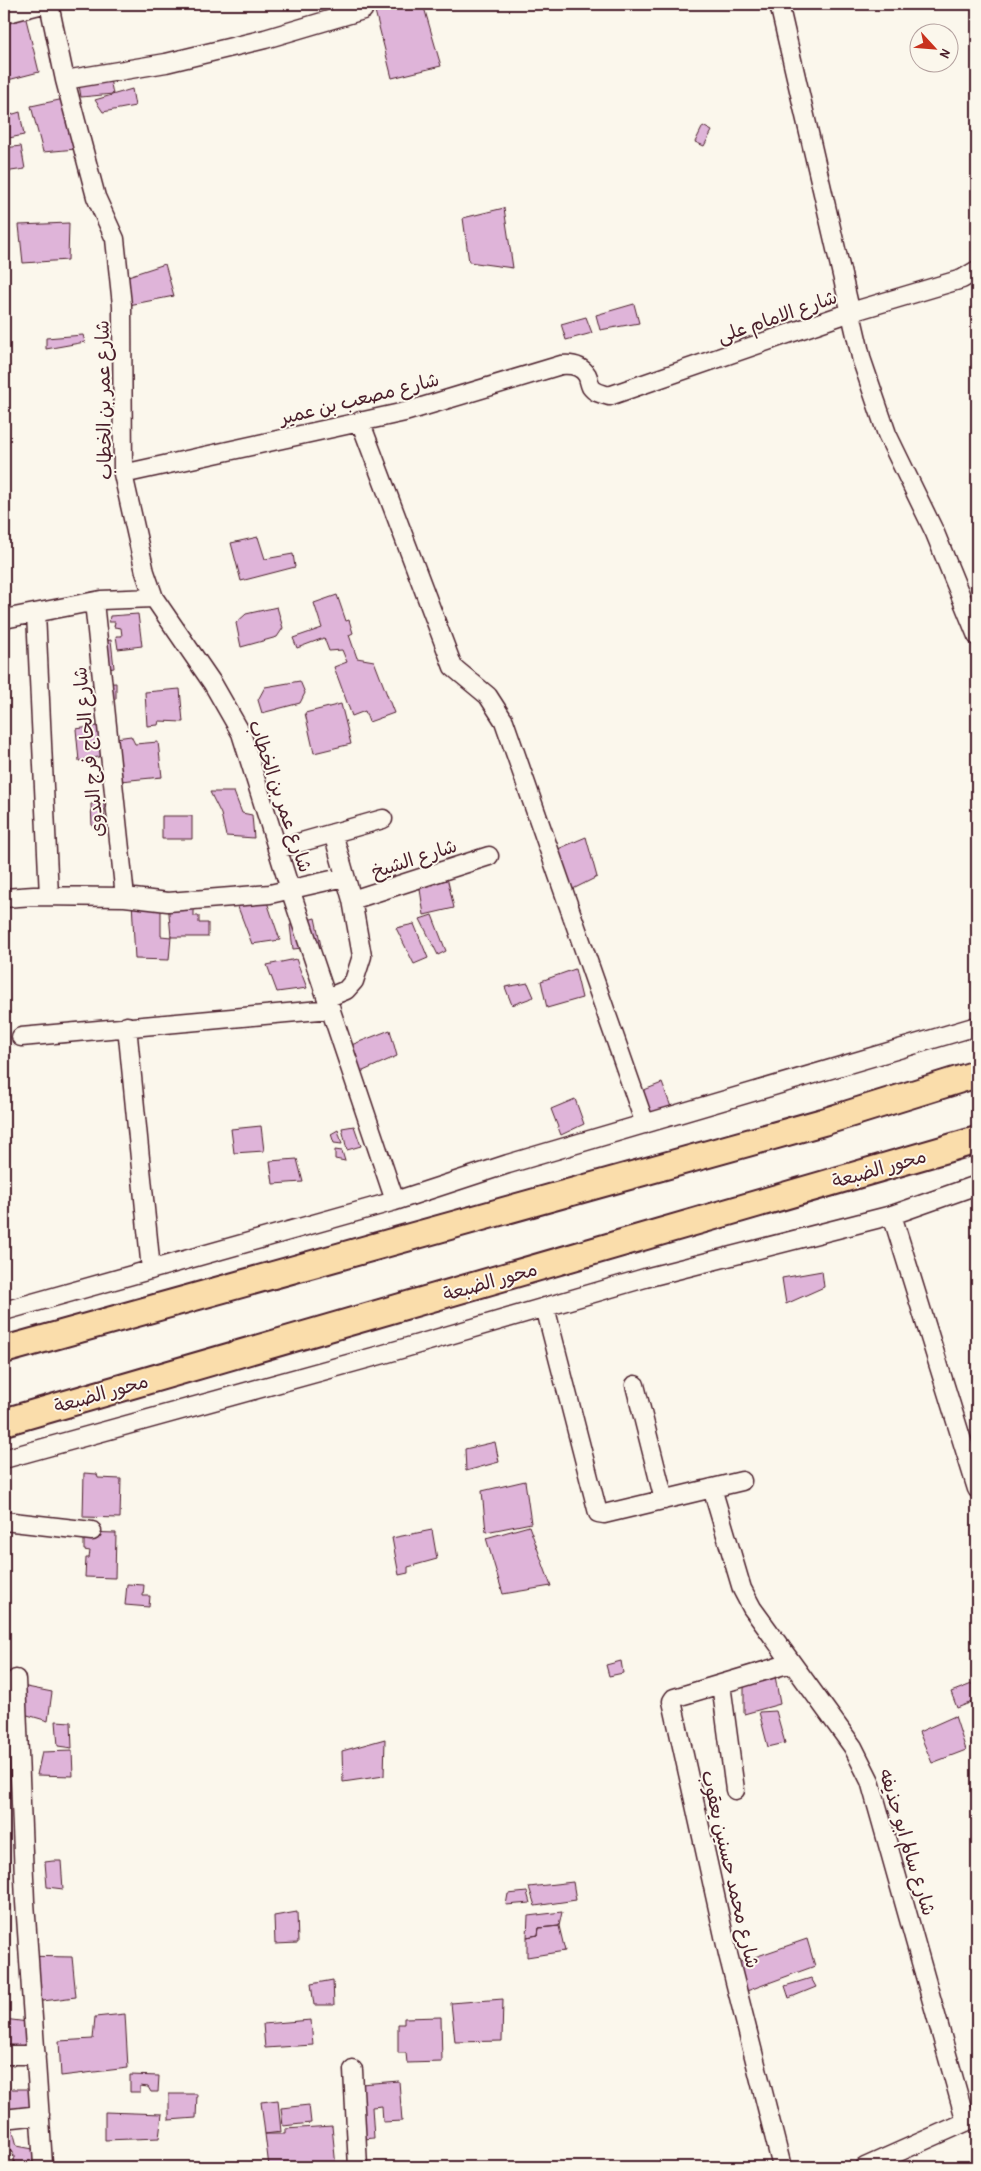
<svg xmlns="http://www.w3.org/2000/svg" width="981" height="2171" font-family="'Patrick Hand','Playpen Sans Arabic',sans-serif">
<style>
.building{fill:#dfb4d9;stroke:#4a1f2b}
.lines{fill:none;stroke-linecap:round;stroke-linejoin:round}
.minor-casing{stroke:#4a1f2b;stroke-width:21}
.highway-casing{stroke:#4a1f2b;stroke-width:30}
.minor{stroke:#fbf7ec;stroke-width:18}
.highway{stroke:#faddab;stroke-width:26}
.labels{text-anchor:middle;dominant-baseline:central;stroke-width:4;stroke-linejoin:round;paint-order:stroke}
.street-label{font-size:19px;fill:#4a1f2b;stroke:#fbf7ec}
</style>
<rect width="100%" height="100%" fill="#fbf7ec"/>
<filter id="ink" filterUnits="userSpaceOnUse"><feTurbulence type="fractalNoise" baseFrequency=".02" numOctaves="2"/><feDisplacementMap in="SourceGraphic" scale="10" xChannelSelector="R" yChannelSelector="G"/><feConvolveMatrix kernelMatrix="1 2 1 2 8 2 1 2 1" color-interpolation-filters="sRGB"/></filter>
<g filter="url(#ink)">
<path class="building" d="M404,4H423L441,66L392,78L375,11Z
M25,15L39,72L4,81V21Z
M110,79L113,94L81,97L79,85Z
M132,89L135,106L103,112L95,100Z
M64,99L76,149L43,152L31,106Z
M20,112L24,135L4,139V117Z
M703,126L712,131L704,146L695,142Z
M21,146L25,169L4,172V148Z
M504,208L513,268L469,262L463,218Z
M69,223L68,260L23,263L19,225Z
M165,264L174,296L129,305L125,277Z
M634,304L639,323L600,330L596,315Z
M586,317L592,333L566,340L561,324Z
M83,335L85,342L46,349V338Z
M4,362L7,399H4Z
M4,404L7,435H4Z
M258,537L265,559L293,554L295,567L241,581L231,543Z
M337,595L346,621L349,620L353,633L349,635L357,658L374,661L394,713L369,722L365,711L352,716L334,667L347,662L342,650L329,651L324,638L297,648L293,638L322,628L314,603Z
M277,607L283,628L277,637L241,647L236,623L246,614Z
M138,614L142,646L118,649L116,636H122L121,628L114,627L115,622H109L110,616Z
M111,640L114,668L93,671L90,643Z
M300,681L305,693L300,703L262,713L258,700L265,687Z
M116,683V699H96L92,684Z
M180,689L183,722L159,721L158,725L147,726L145,692Z
M341,704L351,744L314,753L305,713Z
M97,726L103,756L79,761L76,729Z
M131,736L135,744L158,742L162,777L120,781L116,738Z
M210,792H234L242,813L252,815L254,838L226,836L221,814Z
M104,803L105,826H92L91,804Z
M162,816H192V839H162Z
M586,837L597,877L565,893L551,852Z
M447,877L454,908L424,915L419,883Z
M266,899L280,940L252,944L236,902Z
M132,901H161V936L171,937L169,960L135,959Z
M168,902H194V916H199V923H208V937H171Z
M432,915L446,951L438,955L420,919Z
M315,918L321,946L293,949L290,925Z
M414,924L428,958L414,964L396,928Z
M296,959L307,988L277,992L267,965Z
M575,969L582,998L547,1008L541,981Z
M528,983L534,997L512,1005L505,987Z
M390,1030L397,1056L354,1075L346,1047Z
M4,1065L8,1066V1081H4Z
M662,1083L671,1107L648,1116L639,1092Z
M575,1099L584,1124L561,1135L551,1109Z
M261,1126L264,1151L234,1153L231,1129Z
M354,1126L361,1146L347,1150L342,1128Z
M338,1130L342,1144L334,1143L331,1134Z
M335,1150L342,1151L345,1161L335,1159Z
M297,1159L303,1182L273,1184L270,1161Z
M822,1271L824,1287L786,1304L782,1278Z
M495,1442L499,1462L466,1471L465,1449Z
M84,1473L97,1474L98,1478L121,1479L120,1518L83,1517Z
M525,1481L531,1523L486,1532L482,1491Z
M529,1526L551,1586L503,1594L486,1538Z
M432,1530L437,1559L408,1567V1573L399,1575L392,1538Z
M84,1532L116,1533L115,1578L85,1577L86,1558H89L90,1551L84,1550Z
M127,1584L144,1585L143,1596H150L149,1607L125,1605Z
M621,1661L623,1673L609,1676L606,1665Z
M775,1676L780,1704L744,1714V1686Z
M977,1682V1700L957,1708L951,1692Z
M22,1686L52,1692L48,1721L24,1714Z
M776,1711L785,1743L768,1747L759,1712Z
M955,1716L966,1750L932,1763L919,1732Z
M56,1721L71,1722L72,1748L58,1746Z
M385,1739L384,1776L343,1782L342,1751Z
M977,1740V1758L971,1743Z
M72,1751L73,1776L37,1775L42,1752Z
M53,1861H61L63,1889L47,1887L45,1862Z
M573,1882L576,1900L535,1906L529,1887Z
M527,1892L530,1903L506,1905L508,1894Z
M4,1900H7L8,1931L4,1930Z
M297,1912L298,1943L275,1944L274,1916Z
M562,1912L559,1926L539,1928L538,1935L527,1937L528,1916Z
M559,1926L565,1951L527,1957V1937L538,1935L539,1928Z
M807,1939L815,1966L733,1996L726,1967Z
M20,1956L72,1957L76,1997L26,2003Z
M811,1978L816,1987L789,1998L785,1986Z
M333,1980L334,2005H314L311,1984Z
M503,1999L502,2041L455,2042L451,2003Z
M125,2014L128,2068L61,2076L59,2041L93,2039L95,2017Z
M441,2017L442,2062L407,2063L406,2053H398V2024H404V2018Z
M4,2019L28,2022L26,2055L4,2052Z
M311,2020L313,2045L265,2048L263,2024Z
M130,2075L159,2076L158,2092H151L148,2087L140,2086V2092H130Z
M399,2081L402,2121L383,2122L382,2106L372,2107L374,2138L364,2139L361,2084Z
M4,2089H29L31,2112L4,2115Z
M169,2094H197L196,2118L169,2120Z
M278,2100L281,2132L265,2134L261,2102Z
M977,2102V2111L966,2114L964,2103Z
M309,2105L311,2123L283,2126L281,2108Z
M105,2112L162,2114L159,2138L105,2140Z
M332,2126L336,2167H269L265,2134H285V2129Z
M12,2127L17,2146L33,2149V2167H9L4,2129Z"/>
<g class="lines">
<defs>
<path id="minor" d="M49,4L65,80L96,197L115,239L122,305L123,474L145,572L154,598L213,684L241,733L290,889L395,1201
M779,4L862,361L887,434L935,533L977,636
M4,14L43,4
M65,80L166,63L265,39L363,10
M360,421L453,667L488,696L504,721L645,1124
M123,474L405,412L561,365C571,364 581,365 587,375C589,379 589,383 591,387C595,393 603,394 609,396L851,312L962,279L977,270
M94,602L125,897
M36,613L49,896
M4,619L101,600L154,598
M277,849L383,819
M4,898L34,896L125,897L168,902L270,894L345,877
M352,900L489,856
M327,998L346,990L354,981L362,956L352,900L333,833
M127,1026L151,1270
M21,1037L331,1009
M892,1215L977,1489
M545,1307L598,1513L604,1514L742,1481
M4,1311L395,1201L508,1164L977,1026
M635,1385L664,1500
M4,1459L384,1354L645,1278L892,1215L977,1185
M712,1488L742,1589L752,1608L853,1747L870,1781L966,2122
M4,1521L92,1531
M16,1679L25,1902L43,2164
M721,1684L735,1790
M4,2055H36
M353,2070L358,2167
M4,2119L40,2115
M4,2157L5,2167
M782,2167L728,1954L672,1701L674,1698L791,1663
M865,2167L977,2117"/>
<path id="highway" d="M4,1350L823,1122L977,1074
M4,1422L977,1140"/>
</defs>
<use href="#minor" class="minor-casing"/>
<use href="#highway" class="highway-casing"/>
<use href="#minor" class="minor"/>
<use href="#highway" class="highway"/>
</g>
</g>
<g class="labels">
<g class="street-label">
<text transform="translate(777 316) rotate(-19)">شارع الامام على</text>
<text transform="translate(359 398) rotate(-14)">شارع مصعب بن عمير</text>
<text transform="translate(103 400) rotate(-91)">شارع عمر بن الخطاب</text>
<text transform="translate(88 752) rotate(-96)">شارع الحاج فرج البدوى</text>
<text transform="translate(281 796) rotate(71)">شارع عمر بن الخطاب</text>
<text transform="translate(414 858) rotate(-18)">شارع الشيخ</text>
<text transform="translate(879 1168) rotate(-16)">محور الضبعة</text>
<text transform="translate(490 1281) rotate(-16)">محور الضبعة</text>
<text transform="translate(101 1393) rotate(-16)">محور الضبعة</text>
<text transform="translate(908 1842) rotate(73)">شارع سالم ابو حذيفه</text>
<text transform="translate(731 1869) rotate(77)">شارع محمد حسنين يعقوب</text>
</g>
</g>
<rect width="981" height="2171" fill="none" stroke="#fbf7ec" stroke-width="20"/>
<rect x="10" y="10" width="961" height="2151" fill="none" stroke="#4a1f2b" stroke-width="2" filter="url(#ink)"/>
<g transform="translate(934 48) rotate(116)"><circle r="24" fill="#fbf7ec" stroke="#b4a19f"/>
<path d="M0-4L9 19L0 12L-9 19Z" fill="#c8321e"/>
<text y="-8" font-size="14" font-weight="bold" text-anchor="middle" fill="#4a1f2b">N</text>
</g>
</svg>
